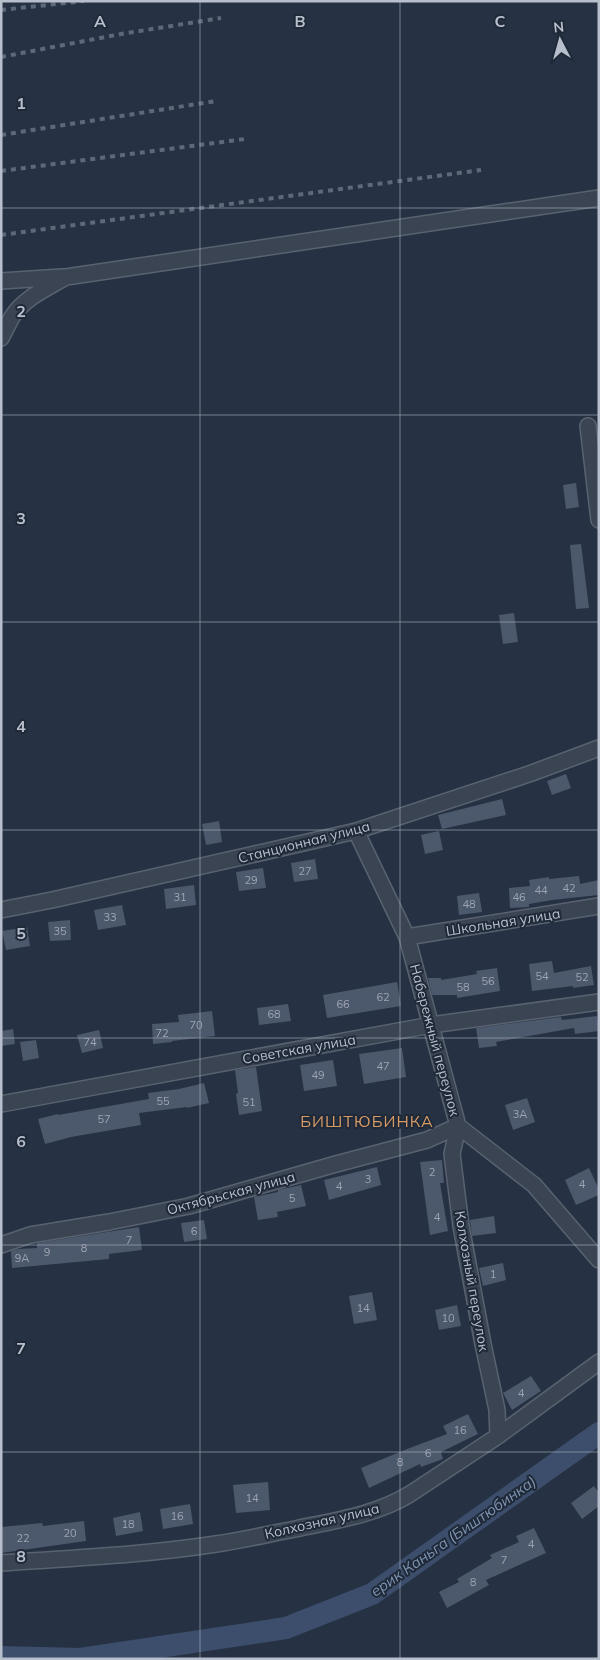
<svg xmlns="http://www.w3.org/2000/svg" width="600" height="1660" font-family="Mulish,sans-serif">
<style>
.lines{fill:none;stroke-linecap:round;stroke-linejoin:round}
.river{stroke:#3c4e6b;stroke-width:22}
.building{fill:#4c586b}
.minor-casing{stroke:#59626f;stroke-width:18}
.minor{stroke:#3b4452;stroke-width:15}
.rail{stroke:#5d6879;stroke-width:4;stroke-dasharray:5 5;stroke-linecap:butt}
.grid{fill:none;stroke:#b8bfcc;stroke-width:1;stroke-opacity:0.55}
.labels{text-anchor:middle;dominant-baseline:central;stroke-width:4;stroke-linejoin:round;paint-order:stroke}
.number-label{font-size:11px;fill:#9da5b4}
.street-label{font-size:14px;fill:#b8bfcc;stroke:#1f2938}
.water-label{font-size:15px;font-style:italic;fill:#7f94b3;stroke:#1f2938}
.quarter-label{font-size:16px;letter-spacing:1px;fill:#d79b68;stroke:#1f2938}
.grid-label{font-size:16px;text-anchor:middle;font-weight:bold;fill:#b8bfcc;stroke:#1f2938;stroke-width:4;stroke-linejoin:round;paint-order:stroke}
</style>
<rect width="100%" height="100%" fill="#263243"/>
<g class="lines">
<path class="river" d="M1,1657L80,1659L286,1628L372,1594L599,1433"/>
</g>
<path class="building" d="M576,483L579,507L566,509L563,485Z
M581,544L589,608L576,609L570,545Z
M514,613L518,642L503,644L499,615Z
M566,774L571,788L552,795L547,781Z
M502,799L506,815L442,829L438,815Z
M219,821L222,842L206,845L202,824Z
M439,831L443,850L425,854L421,835Z
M315,859L318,879L294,882L291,863Z
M263,868L266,888L239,891L236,872Z
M579,876L580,884L599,880V895L552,900L529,904V907L510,908L509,888L530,886L529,880L549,877V879Z
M194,885L196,905L166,909L164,889Z
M479,893L482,912L459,915L457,896Z
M122,905L126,925L98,930L94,910Z
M70,920L71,940L50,941L48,922Z
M27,927L30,946L6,950L2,931Z
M552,961L554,973L591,966L594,985L573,988V986L532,991L529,964Z
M497,968L500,991L457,998V995H432L428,978H441V980L477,974L476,971Z
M397,982L401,1006L327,1018L323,995Z
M288,1004L291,1021L259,1025L257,1008Z
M212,1011L215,1036L172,1041V1042L153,1044L152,1024L179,1022L178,1015Z
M597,1016L599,1031L575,1034L574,1028L496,1042L497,1046L479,1048L476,1028L561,1017L562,1020Z
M13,1029L15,1044L1,1046V1031Z
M99,1030L103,1048L82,1053L77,1035Z
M36,1040L39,1058L23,1061L20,1042Z
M402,1048L406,1077L364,1084L359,1054Z
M333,1060L337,1086L304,1091L300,1065Z
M256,1067L262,1111L239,1115L236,1094L238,1093L235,1070Z
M204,1083L209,1103L187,1108V1107L139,1113L141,1125L71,1137L45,1144L38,1119L58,1114V1115L149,1099L148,1093L179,1089Z
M527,1098L535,1122L513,1130L505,1105Z
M442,1160L444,1183H440L448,1231L430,1235L420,1162Z
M377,1167L381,1185L329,1200L324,1180Z
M589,1168L599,1189V1195L576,1205L565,1180Z
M301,1185L306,1206L277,1212L278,1217L258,1220L254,1197L278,1192V1190Z
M494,1216L496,1233L472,1236L470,1220Z
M204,1220L207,1239L184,1242L181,1223Z
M139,1227L142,1250L109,1254V1259L12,1268L11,1251L18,1249L37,1248V1243Z
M503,1263L506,1280L483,1286L479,1268Z
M372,1292L377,1320L354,1324L349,1296Z
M457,1305L461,1326L439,1330L435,1310Z
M531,1376L541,1391L512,1410L503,1393Z
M468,1414L478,1434L441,1452L443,1459L421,1467L420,1464L369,1488L361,1468L407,1449L447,1434L443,1426Z
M268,1482L270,1510L236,1513L233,1485Z
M594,1486L599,1493V1506L582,1519L571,1503Z
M190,1504L193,1524L163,1529L160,1509Z
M140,1512L143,1531L116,1536L113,1518Z
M84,1521L86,1541L1,1553V1527L42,1523L43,1526Z
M534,1528L546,1553L486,1580L489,1585L447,1608L439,1592L459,1582L457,1579L492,1558L490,1555L519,1542L516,1536Z"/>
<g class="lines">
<defs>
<path id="minor" d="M1,281L62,277
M1,338C5,331 8,324 12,317C24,298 47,288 66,277L599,198
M588,426L599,520
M356,831L407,937L458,1126L534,1185L599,1260
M1,910L52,900L356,831L529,774L599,748
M407,937L599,906
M1,1104L431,1025L599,1002
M458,1126L452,1154L461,1226L483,1344L497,1410L498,1436
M1,1245L30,1235L109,1222L189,1206L336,1164L427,1140L458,1126
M1,1563C73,1558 145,1555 216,1544C243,1540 269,1534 295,1529C333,1521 376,1515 410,1494L498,1436L599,1362"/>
</defs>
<use href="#minor" class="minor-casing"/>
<use href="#minor" class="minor"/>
<path class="rail" d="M1,10L84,1
M1,57L121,34L221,18
M1,135L216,101
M1,171L245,139
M1,235L481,170"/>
</g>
<path class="grid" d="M200,1V1659M400,1V1659M1,208H599M1,415H599M1,622H599M1,830H599M1,1038H599M1,1245H599M1,1452H599"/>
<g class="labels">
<g class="number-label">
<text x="305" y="871">27</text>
<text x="251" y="880">29</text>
<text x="569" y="888">42</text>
<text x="541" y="890">44</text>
<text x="180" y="897">31</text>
<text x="519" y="897">46</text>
<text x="469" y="904">48</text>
<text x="110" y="917">33</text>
<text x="60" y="931">35</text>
<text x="542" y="976">54</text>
<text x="582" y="977">52</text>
<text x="488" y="981">56</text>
<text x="463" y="987">58</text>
<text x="383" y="997">62</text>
<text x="343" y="1004">66</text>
<text x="274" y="1014">68</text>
<text x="196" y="1025">70</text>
<text x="162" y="1033">72</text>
<text x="90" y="1042">74</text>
<text x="383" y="1066">47</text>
<text x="318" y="1075">49</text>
<text x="163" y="1101">55</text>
<text x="249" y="1102">51</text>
<text x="520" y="1114">3А</text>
<text x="104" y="1119">57</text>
<text x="432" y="1172">2</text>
<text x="368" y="1179">3</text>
<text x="582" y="1184">4</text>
<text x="339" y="1186">4</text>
<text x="292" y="1198">5</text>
<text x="437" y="1217">4</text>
<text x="194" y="1231">6</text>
<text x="129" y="1240">7</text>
<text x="84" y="1248">8</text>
<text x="47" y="1252">9</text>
<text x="22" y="1258">9А</text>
<text x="493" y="1274">1</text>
<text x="363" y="1308">14</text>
<text x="448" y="1318">10</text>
<text x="521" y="1393">4</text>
<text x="460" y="1430">16</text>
<text x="428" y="1453">6</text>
<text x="400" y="1462">8</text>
<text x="252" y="1498">14</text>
<text x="177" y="1516">16</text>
<text x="128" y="1524">18</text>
<text x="70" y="1533">20</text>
<text x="23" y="1538">22</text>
<text x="531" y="1544">4</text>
<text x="504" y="1560">7</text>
<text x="473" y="1582">8</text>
</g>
<g class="street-label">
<text transform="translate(304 842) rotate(-14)">Станционная улица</text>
<text transform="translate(503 922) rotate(-9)">Школьная улица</text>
<text transform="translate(435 1040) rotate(75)">Набережный переулок</text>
<text transform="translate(299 1049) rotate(-10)">Советская улица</text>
<text transform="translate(231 1193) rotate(-15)">Октябрьская улица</text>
<text transform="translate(472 1281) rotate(80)">Колхозный переулок</text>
<text transform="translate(322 1521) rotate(-13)">Колхозная улица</text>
</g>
<g class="water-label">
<text transform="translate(453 1536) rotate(-35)">ерик Каньга (Биштюбинка)</text>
</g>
<g class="quarter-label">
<text x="367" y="1121">БИШТЮБИНКА</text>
</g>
</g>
<g class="grid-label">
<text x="100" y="27">A</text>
<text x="300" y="27">B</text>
<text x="500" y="27">C</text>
<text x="21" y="109">1</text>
<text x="21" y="317">2</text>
<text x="21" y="524">3</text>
<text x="21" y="732">4</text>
<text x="21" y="939">5</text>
<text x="21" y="1147">6</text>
<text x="21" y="1354">7</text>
<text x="21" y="1562">8</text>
</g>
<rect width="600" height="1660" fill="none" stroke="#b8bfcc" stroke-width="5"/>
<g transform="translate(560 40) rotate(354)" stroke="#1f2938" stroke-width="4" paint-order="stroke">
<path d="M0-4L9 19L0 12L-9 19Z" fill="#b8bfcc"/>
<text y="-8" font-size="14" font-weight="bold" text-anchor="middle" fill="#b8bfcc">N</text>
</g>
</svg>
